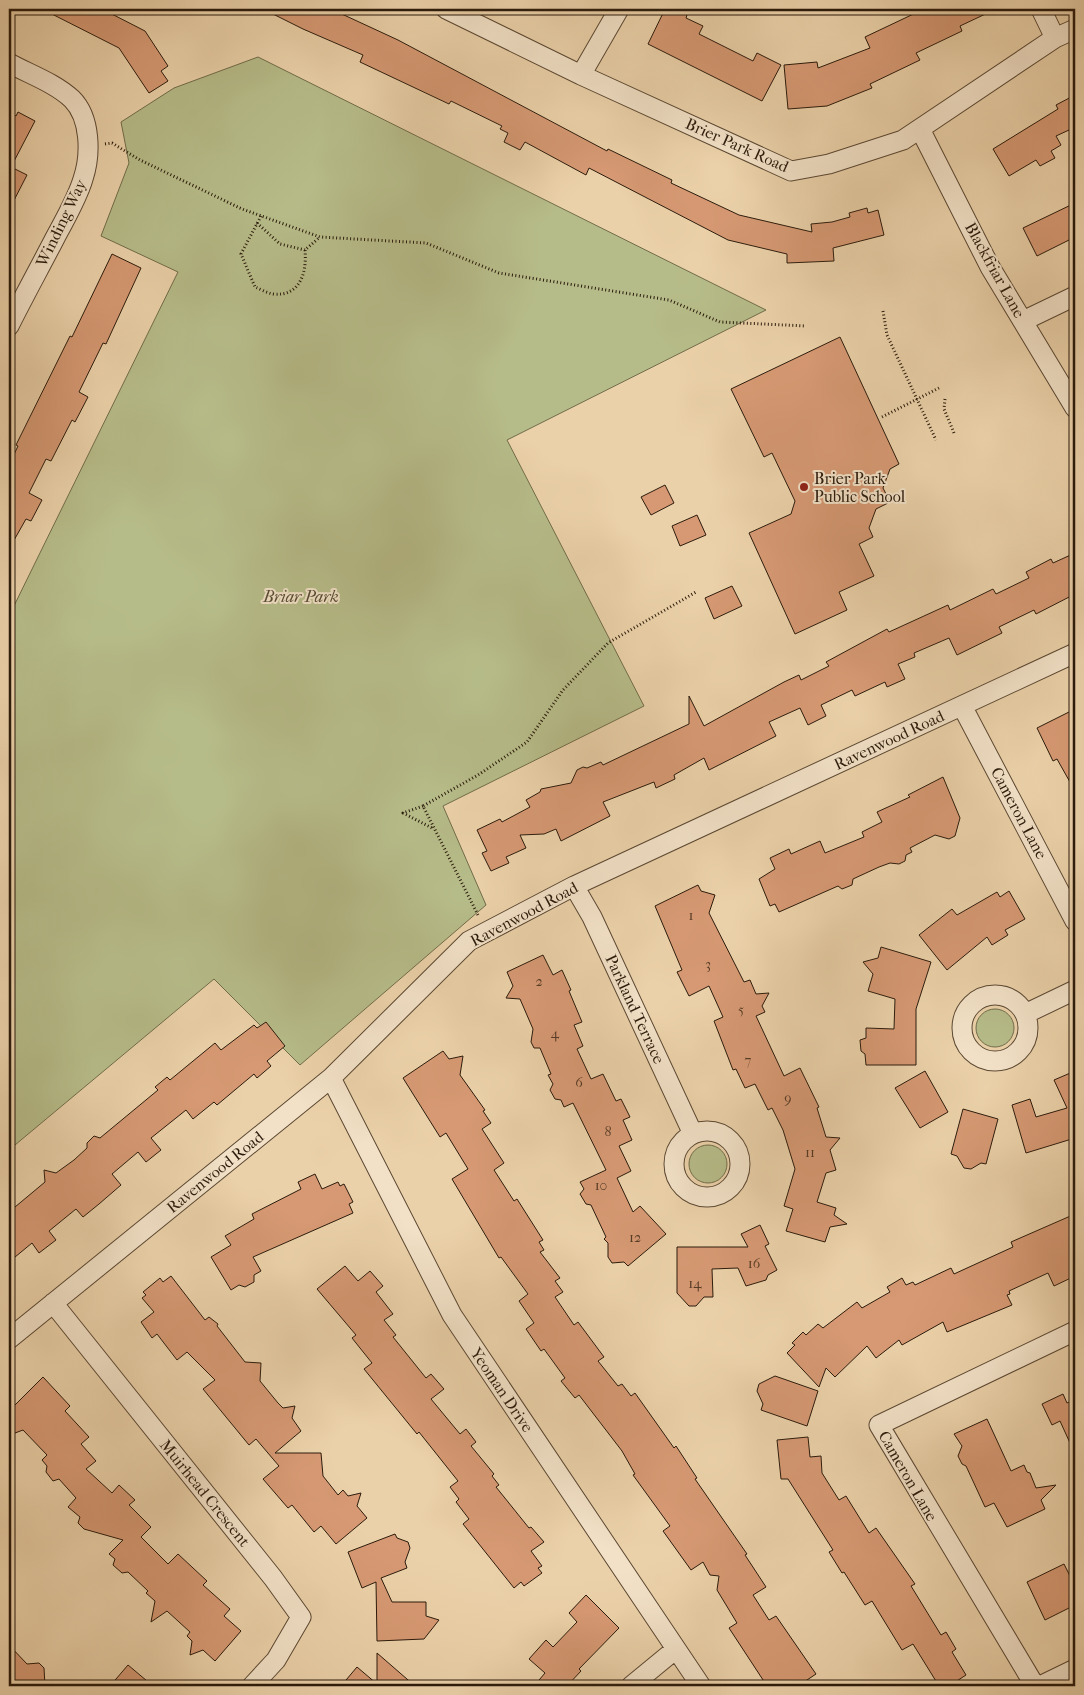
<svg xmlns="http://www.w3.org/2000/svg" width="1084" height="1695" font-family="'IM FELL French Canon',serif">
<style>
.green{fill:#b6bc89;stroke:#706c4a}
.building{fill:#d69973;stroke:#2b1b0c}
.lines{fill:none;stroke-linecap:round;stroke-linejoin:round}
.minor-casing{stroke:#5b4833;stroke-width:21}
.path{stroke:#2b1b0c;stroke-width:3;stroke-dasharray:1 2.5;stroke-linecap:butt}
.minor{stroke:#f2e1c7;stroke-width:19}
.poi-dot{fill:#8f2418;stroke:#f2e1c7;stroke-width:2}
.labels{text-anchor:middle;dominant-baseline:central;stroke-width:4;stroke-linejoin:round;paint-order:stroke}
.number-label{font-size:14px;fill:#563a26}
.street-label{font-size:16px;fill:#2b1b0c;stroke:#f2e1c7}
.poi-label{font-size:16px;fill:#2b1b0c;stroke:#f2e1c7;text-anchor:start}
.park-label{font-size:16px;font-style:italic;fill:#554b32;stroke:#f2e1c7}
</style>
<rect width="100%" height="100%" fill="#ebd1a9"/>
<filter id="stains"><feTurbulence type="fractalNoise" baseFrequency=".004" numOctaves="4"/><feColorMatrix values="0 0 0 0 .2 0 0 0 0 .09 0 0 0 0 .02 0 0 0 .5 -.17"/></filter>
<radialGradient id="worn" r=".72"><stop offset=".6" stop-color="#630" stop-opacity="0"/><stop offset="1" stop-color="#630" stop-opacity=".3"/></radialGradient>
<path class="green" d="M258,57L766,310L507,440L644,706L443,806L486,905L300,1065L214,979L9,1150V616L178,272L101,236L129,163L121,122L174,88Z
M976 1028a19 19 0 1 1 38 0a19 19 0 1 1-38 0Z
M689 1164a19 19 0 1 1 38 0a19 19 0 1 1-38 0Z"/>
<path class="building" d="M42,9H102L145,31L168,66L161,71L168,81L149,93L119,48Z
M263,9H331L398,40L607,151L608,149L672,180L671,183L739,215L812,232L811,224L832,222L850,217L849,213L867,208L868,213L878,210L884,235L833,248L834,261L787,263V254L728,240L589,168L586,175L525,142L520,150L504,142L508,133L500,129L502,126L451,101L449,104L360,62L363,55L303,29Z
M665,9H675L687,15L686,18L703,26L699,34L753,61L757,53L781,65L762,101L648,44Z
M924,9H996L960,26L962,31L916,53L920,60L870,84L872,88L827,106L788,109L784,65L817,62L818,68L870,48L865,37Z
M1075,95V143L1069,130L1056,136L1061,145L1051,151L1055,158L1040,166L1036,160L1009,176L993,149L1058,109L1056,105Z
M9,112L16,116L18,112L35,121L11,167L27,175L9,210Z
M1075,203V237L1037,256L1023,228Z
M112,254L141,268L106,344L103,343L79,392L88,397L75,422L72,420L51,461L46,459L29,493L42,500L31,521L26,519L9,549V465L18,446L16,445L70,336L72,337Z
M840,337L899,464L890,469L883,488L890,502L876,509L869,528L873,537L859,544L874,576L839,592L847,610L795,634L749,533L791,514L795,501L772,453L764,457L731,389Z
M665,485L674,503L651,515L641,497Z
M697,515L706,535L680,546L672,526Z
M1075,553V594L1036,614L1034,610L999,627L1002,633L957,655L949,638L914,653L915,657L898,664L905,679L887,687L885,682L855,696L852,690L821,705L826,716L808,725L800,708L769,722L776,736L709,770L704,758L674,775L675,779L656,788L654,782L603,802L610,816L561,841L556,829L544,834L520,835L526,848L506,857L509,863L491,871L482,853L487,851L477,830L500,819L502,822L530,807L526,800L540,792L541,789L571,783L577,770L583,767L587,768L601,762L603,765L689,724V696L704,726L784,682L799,675L801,680L829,666L826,662L887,629L889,632L948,605L950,610L993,589L996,594L1029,578L1026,572L1051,559L1053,563Z
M732,586L742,606L714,619L705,598Z
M1075,709V791L1057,759L1053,761L1037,728Z
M943,777L960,818L955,836L949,839L935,835L910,848L912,852L906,855L905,861L899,864L890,863L879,867L853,879L852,885L842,889L838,886L779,912L775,904L770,906L759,879L775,869L770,858L789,849L791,854L820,841L825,853L864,837L862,832L882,822L877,812L910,797L908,795Z
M698,885L701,891L715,895L709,913L744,982L750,980L756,994L769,993L762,1006L765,1012L756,1016L784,1076L800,1068L819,1107L817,1108L826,1137L840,1138L830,1150L836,1170L826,1173L817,1202L836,1208L834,1215L847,1224L830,1227L825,1242L786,1231L793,1209L784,1206L795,1169L783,1130L772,1108L768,1110L755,1084L745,1088L736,1069L733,1070L714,1021L723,1017L709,986L689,996L677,972L682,970L655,906Z
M1009,891L1025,919L1005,930L1008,935L992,945L987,937L947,970L919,935L952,909L957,915L997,892L1000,897Z
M881,947L931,962L916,1009V1065H866L865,1054L861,1051L860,1040L866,1038V1028L894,1029L895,999L868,991L873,974L863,962L878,958Z
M543,955L553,975L562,970L571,990L569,991L582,1022L574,1025L583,1046L577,1049L591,1079L603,1074L616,1101L621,1099L630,1117L623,1120L632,1140L619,1146L631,1171L617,1178L633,1212L640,1206L666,1234L628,1266L624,1262L612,1263L608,1257V1243L604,1239L606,1237L591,1205L586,1204L580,1194L584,1189L580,1182L606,1170L573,1103L564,1107L561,1100L555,1099L550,1090L553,1084L548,1075L551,1074L540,1048H534L531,1042L533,1029L520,999L506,998L513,986L507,972Z
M266,1022L285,1046L267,1061L271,1066L257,1078L254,1074L217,1105L214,1102L193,1119L186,1110L151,1138L161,1150L146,1162L138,1152L112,1174L121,1185L99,1204L83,1217L76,1209L49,1231L56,1240L39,1253L32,1243L9,1262V1212L45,1182L44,1170L56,1173L74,1160L87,1148V1143L94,1136L100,1138L158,1090L155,1087L167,1077L170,1080L215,1043L221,1050L254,1025L257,1028Z
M443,1051L449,1059L463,1056L460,1075L485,1110L483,1111L491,1123L482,1129L504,1163L494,1170L514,1201L517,1199L543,1240L539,1242L544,1250L540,1252L560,1278L555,1281L563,1292L555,1297L574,1325L578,1322L604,1357L598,1361L618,1386L622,1384L631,1396L635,1393L674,1448L676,1446L697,1478L695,1479L747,1554L745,1555L766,1587L753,1595L769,1620L776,1616L816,1674L798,1686H767L729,1628L737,1623L717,1590L719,1576L710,1575L703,1562L691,1570L663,1531L670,1526L633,1475L635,1474L622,1451L579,1395L575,1398L561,1381L565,1378L544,1349L541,1351L526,1329L534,1323L519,1301L528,1294L501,1257L499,1258L452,1179L468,1169L446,1133L440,1137L403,1078Z
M925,1071L948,1112L920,1128L895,1088Z
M1075,1071V1138L1026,1153L1012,1105L1030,1099L1036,1117L1067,1108L1054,1080Z
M963,1109L998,1119L986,1164L981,1163L971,1169L964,1168L957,1156L951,1154Z
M315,1174L322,1189L338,1182L340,1186L344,1184L353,1202L349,1204L353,1213L253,1257L261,1271L254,1275V1282L245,1287L239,1285L231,1290L211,1257L231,1245L225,1236L254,1219L252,1214L301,1189L298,1182Z
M1075,1214V1276L1054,1286L1048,1273L1009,1291L1010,1294L1007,1295L1012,1305L947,1332L943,1322L902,1345L899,1340L876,1358L867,1346L835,1377L826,1368L819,1387L787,1353L795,1345L792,1343L803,1332L806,1335L818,1324L823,1328L857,1302L862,1308L890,1292L887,1287L902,1278L906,1285L913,1282L915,1285L951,1268L954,1274L1013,1247L1011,1242Z
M760,1225L769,1244L765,1246L777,1270L768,1275L766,1280L746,1286L738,1268L712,1269L713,1297H704L696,1306H689L677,1293V1247H748L741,1234Z
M345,1266L358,1281L370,1271L383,1286L376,1292L393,1314L384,1320L396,1335L393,1337L426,1378L431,1374L444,1389L431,1399L460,1434L466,1429L476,1442L471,1446L494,1474L492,1476L499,1485L496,1487L529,1528L531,1527L544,1542L531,1551L542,1566L538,1568L542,1573L524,1586L521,1582L514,1588L463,1524L469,1519L456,1502L459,1499L450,1487L458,1481L419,1432L417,1434L364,1369L372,1363L352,1338L356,1335L317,1289Z
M171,1276L205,1320L209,1317L218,1324L217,1326L245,1362L261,1363L260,1381L278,1403L283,1408L295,1406L292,1418L301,1431L275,1453H321L323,1476L338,1495L343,1490L348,1496L361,1493L357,1506L367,1518L336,1544L321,1526L314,1532L292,1505L288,1508L263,1479L279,1466L256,1439L249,1445L203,1389L215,1380L187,1352L177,1360L157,1334L152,1338L141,1322L154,1312L142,1298L146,1295L143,1292L160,1278L163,1282Z
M775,1376L818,1391L807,1426L761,1410L763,1404L757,1391L759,1384Z
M43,1377L70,1406L65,1411L89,1437L81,1444L96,1461L86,1469L112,1493L119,1485L135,1500L129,1505L151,1527L141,1537L168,1564L178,1554L207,1581L203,1585L230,1609L224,1616L241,1631L215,1661L203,1650L190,1655L192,1641L187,1636L190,1632L167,1611L151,1622L155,1601L146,1593L148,1591L128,1572L122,1573L113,1565L115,1559L109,1554L123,1540L84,1529L78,1523L80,1517L68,1507L76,1498L59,1479L53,1481L46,1472L47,1466L42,1460L47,1455L23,1430L15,1433L9,1426L11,1409Z
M1063,1394L1067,1403L1075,1399V1454L1060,1421L1052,1425L1042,1404Z
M987,1419L1011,1471L1024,1465L1027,1472L1030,1473L1036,1488L1056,1485L1041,1500L1045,1509L1007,1527L994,1503L985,1507L966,1466L962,1464L958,1456L962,1446L954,1434Z
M808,1437L810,1457L821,1456L822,1473L839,1500L846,1496L869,1533L876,1528L915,1584L911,1586L941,1635L946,1632L956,1649L952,1652L966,1675L949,1686H939L913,1644L902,1650L872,1601L865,1605L844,1572L842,1573L829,1552L833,1550L788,1479H781L777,1440Z
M395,1534L397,1538L408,1542L410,1548L405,1562L407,1568L381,1578L392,1602H426V1616L439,1620L424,1639L377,1641L376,1582L362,1588L348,1552Z
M1064,1564L1075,1586V1605L1045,1620L1027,1582Z
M586,1595L619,1628L579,1669L581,1671L567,1686H534L545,1673L529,1659L546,1640L553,1647L577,1622L569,1613Z
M9,1645L27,1664L39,1663L44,1668L45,1686H9Z
M377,1653L415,1686H341L357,1667L377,1684Z
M128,1665L153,1686H110Z"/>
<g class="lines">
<defs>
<path id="minor" d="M446,9L581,75L791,171L829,164L903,140L1055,38L1075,29
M1041,9L1055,38
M9,63C29,74 55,83 72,99C91,118 91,155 83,179C77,199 65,219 55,238C40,267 24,296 9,326
M581,75L619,9
M920,129L990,267L1075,408
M1023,321L1075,296
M962,706L1075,921
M574,886L592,917L693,1134
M962 1028a33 33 0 1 1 66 0a33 33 0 1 1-66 0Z
M1025,1014L1075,990
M331,1078L452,1315L701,1686
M674 1164a33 33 0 1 1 66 0a33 33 0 1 1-66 0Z
M53,1303L273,1578L301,1617L276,1660L252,1686
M9,1339L331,1078L469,941L574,886L1075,653
M631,1686L676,1649
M1035,1686L879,1425L1075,1331
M1040,1686L1075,1669"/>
</defs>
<use href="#minor" class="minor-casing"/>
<path class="path" d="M105,144L112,143L140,160L242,209L320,237L426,243L499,273L669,300L720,322L806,326
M261,216L241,254L255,287C260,289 267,293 273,294C301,297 307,271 305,250L320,237
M257,223L280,244L305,250
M883,311L887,335L936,440
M945,399L944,409L954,433
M882,417L939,388
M423,806L403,813L434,829
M478,915L423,806L478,775L527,742L563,690L608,643L696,592"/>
<use href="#minor" class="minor"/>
</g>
<circle class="poi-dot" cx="804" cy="487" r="5"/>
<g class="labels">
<g class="number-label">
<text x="691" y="915">1</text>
<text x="708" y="964">3</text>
<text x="539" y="981">2</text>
<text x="741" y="1009">5</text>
<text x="555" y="1033">4</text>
<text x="748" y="1060">7</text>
<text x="579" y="1082">6</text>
<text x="788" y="1098">9</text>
<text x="608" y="1131">8</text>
<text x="810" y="1152">11</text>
<text x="601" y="1185">10</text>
<text x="635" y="1237">12</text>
<text x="754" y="1263">16</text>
<text x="695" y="1283">14</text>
</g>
<g class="street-label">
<text transform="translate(737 145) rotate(24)">Brier Park Road</text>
<text transform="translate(61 223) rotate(-64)">Winding Way</text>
<text transform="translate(995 270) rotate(61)">Blackfriar Lane</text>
<text transform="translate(889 740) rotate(-25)">Ravenwood Road</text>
<text transform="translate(1019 813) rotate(62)">Cameron Lane</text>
<text transform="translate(524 914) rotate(-28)">Ravenwood Road</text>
<text transform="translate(635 1009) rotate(65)">Parkland Terrace</text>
<text transform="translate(215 1172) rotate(-39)">Ravenwood Road</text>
<text transform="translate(502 1390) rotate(56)">Yeoman Drive</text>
<text transform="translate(908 1476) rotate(60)">Cameron Lane</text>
<text transform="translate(205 1493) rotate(51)">Muirhead Crescent</text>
</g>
<g class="poi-label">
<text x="814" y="478">Brier Park<tspan x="814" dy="18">Public School</tspan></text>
</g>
<g class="park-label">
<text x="301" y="596">Briar Park</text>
</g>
</g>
<rect width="1084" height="1695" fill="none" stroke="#ebd1a9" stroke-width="30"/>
<rect x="10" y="10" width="1064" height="1675" fill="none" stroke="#2b1b0c" stroke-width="2.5"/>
<rect x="15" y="15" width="1054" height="1665" fill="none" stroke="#2b1b0c"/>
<rect width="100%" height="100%" filter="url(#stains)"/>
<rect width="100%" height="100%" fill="url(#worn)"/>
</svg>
